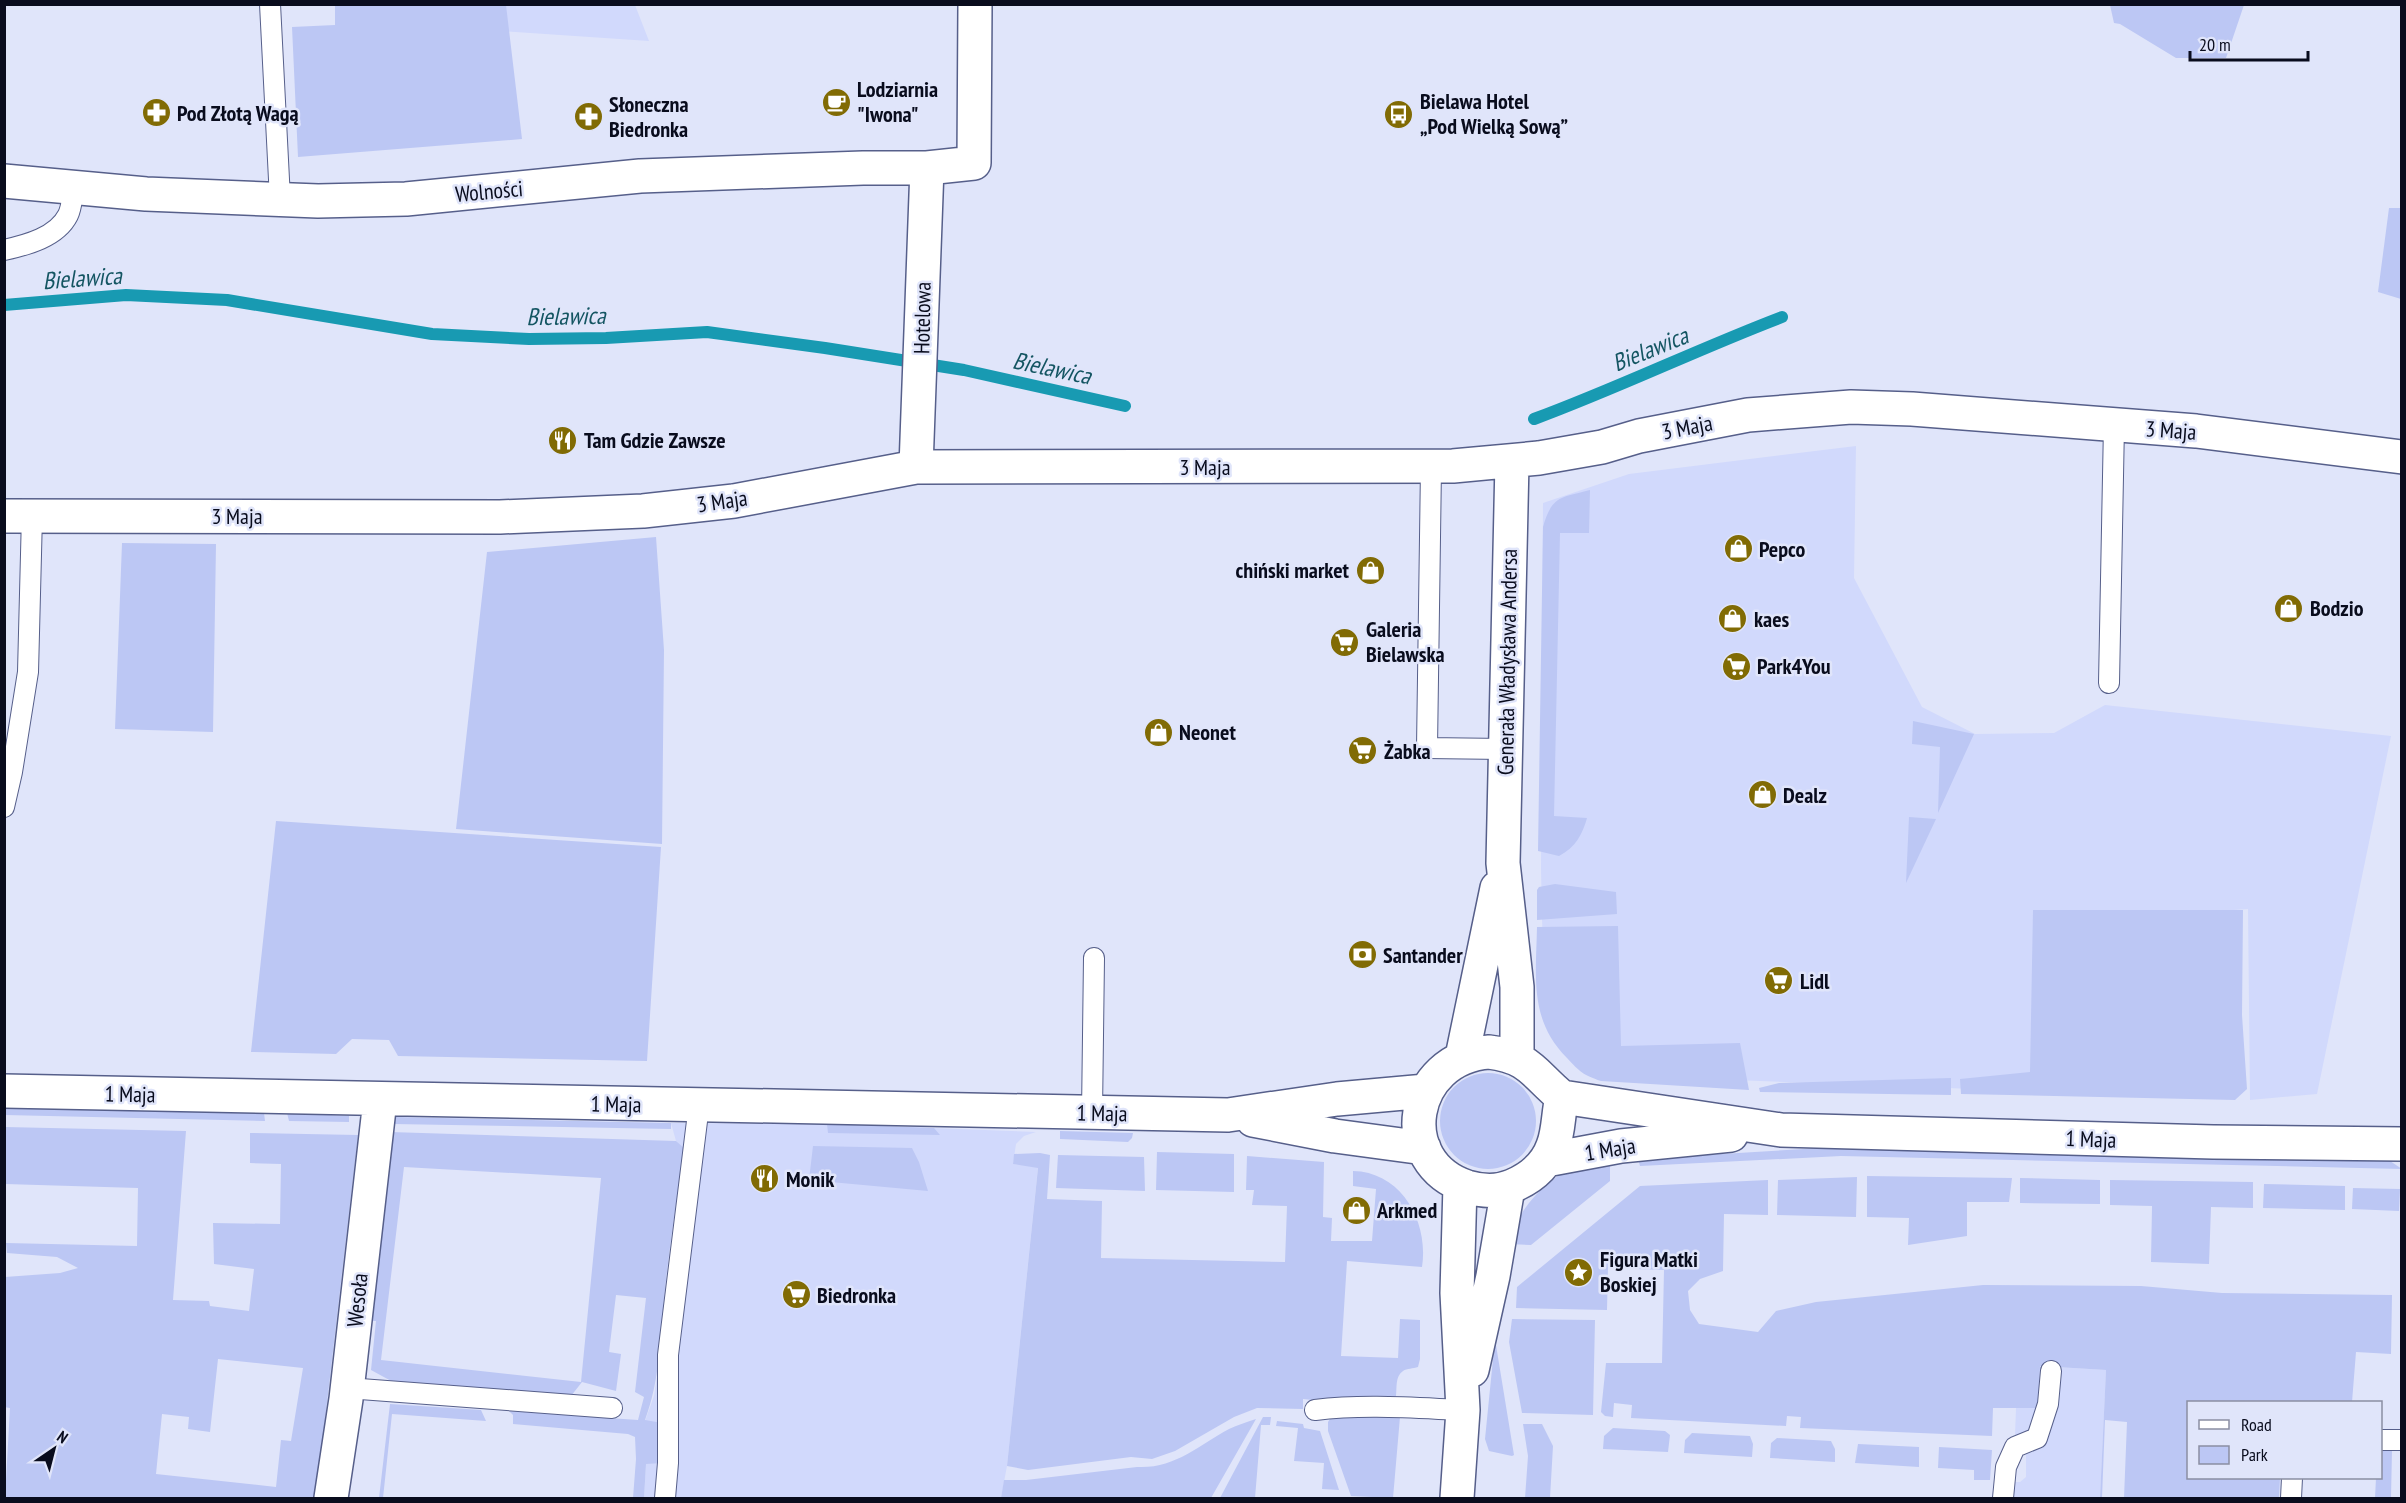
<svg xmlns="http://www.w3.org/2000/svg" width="2406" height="1503" font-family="'PT Sans Narrow',sans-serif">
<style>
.built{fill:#d1d9fc}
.green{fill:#bcc7f4;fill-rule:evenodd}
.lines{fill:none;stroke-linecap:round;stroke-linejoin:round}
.stream{stroke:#189ab2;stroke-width:12}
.service-casing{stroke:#565f8a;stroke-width:22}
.minor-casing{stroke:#565f8a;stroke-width:36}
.service{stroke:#fff;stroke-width:20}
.minor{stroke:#fff;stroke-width:33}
.labels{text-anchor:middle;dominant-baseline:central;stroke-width:5;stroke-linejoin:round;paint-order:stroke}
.poi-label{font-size:22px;font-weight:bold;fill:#090c1d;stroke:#e0e5fa;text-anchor:start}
.street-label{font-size:22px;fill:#090c1d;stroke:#e0e5fa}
.water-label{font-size:24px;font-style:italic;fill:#145562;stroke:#e0e5fa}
</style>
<rect width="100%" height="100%" fill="#e0e5fa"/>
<path class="built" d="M427,5H635L649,41L428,26Z
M1856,446L1854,578L1922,707L1975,734L2054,733L2105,705L2391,736L2317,1094L2250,1100L2248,909L2049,923L2052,1092L1601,1075L1544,1006L1541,869L1543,503L1629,474Z
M671,1123L827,1124L1036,1132L1024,1136L1016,1144L1013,1164L1038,1167L1007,1466L1001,1498H644L646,1464L668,1463L645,1421L654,1396L661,1352L664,1298L684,1149L676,1141Z
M2039,1366L2106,1370L2100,1498H2010V1482H2020L2026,1477V1447L2015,1436L2016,1408H2038Z"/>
<path class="green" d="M335,5H506L522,139L298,157L292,27L335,25Z
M2110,5V4L2244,5L2226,58H2176L2120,24L2114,23Z
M2389,208H2401V299L2378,292Z
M1590,490L1589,533H1560L1554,816L1587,818C1582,835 1576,847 1559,856L1538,851L1543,527C1552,495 1561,498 1590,490Z
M656,537L664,650L662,844L456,829L487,552Z
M122,543L216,544L213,732L115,729Z
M1913,721L1974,734L1938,813L1940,747L1912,744Z
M1909,817L1936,819L1906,883Z
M276,821L661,847L647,1061L398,1056L389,1040L352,1039L336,1054L251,1052Z
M1555,884L1616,892L1617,914L1537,920V890L1539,887Z
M2033,910H2243L2242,1015L2247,1089L2235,1100L1961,1094L1960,1079L2030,1072Z
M1618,926L1621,1046L1740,1043L1749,1090L1601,1081C1583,1075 1580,1072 1567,1058C1529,1020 1536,977 1537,927Z
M1440 1121a48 48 0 1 1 96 0a48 48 0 1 1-96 0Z
M1951,1078V1095L1760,1092L1759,1088L1779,1083Z
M5,1108L264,1113L265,1121L5,1115Z
M287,1113L349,1116V1122L289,1121Z
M396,1117L671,1123V1129L393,1124Z
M827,1124L934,1128L940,1135L828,1133Z
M5,1127L186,1131L173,1300L209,1301L210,1306L249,1311L254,1269L214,1264L213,1223L280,1224L281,1164L250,1163V1133L358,1135L316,1498H5L10,1408L4,1407L5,1277L60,1273L78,1268L57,1257L7,1253L6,1243L137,1246L138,1188L5,1184ZM218,1359L303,1368L291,1441L281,1440L276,1487L156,1474L162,1414L189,1417L188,1429L210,1432Z
M1060,1131L1133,1133L1132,1138L1128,1142L1060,1139Z
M390,1132L676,1141L684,1148C677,1198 669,1248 664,1299C660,1340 660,1380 645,1420L668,1424V1463L646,1464L644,1498H633L636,1459L635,1437L628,1434L513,1424V1415L509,1411L638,1420L644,1397L635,1392L646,1298L616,1295L609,1352L621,1354L616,1391L582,1382L571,1396L393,1382L371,1370L376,1321H372ZM404,1167L601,1178L581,1382L381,1360Z
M813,1146L912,1148L919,1162L928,1191L809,1180Z
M1855,1146L2370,1158L2390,1161L2402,1169L1841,1156L1640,1166L1638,1159Z
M1157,1152L1234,1154V1192L1156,1190Z
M1040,1153L1050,1155L1047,1199L1102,1201L1101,1258L1285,1262L1287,1206L1252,1205L1254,1190H1246L1247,1156L1324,1162L1323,1217L1332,1218L1331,1241H1372L1376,1189L1353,1186V1171C1402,1172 1429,1222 1422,1267L1347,1261L1341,1356L1398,1358L1400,1319L1420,1320V1359L1418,1367C1413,1369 1407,1368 1403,1371C1395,1376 1397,1388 1396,1396L1337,1398L1322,1401L1303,1399V1409L1257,1408L1234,1417L1175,1451L1152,1459L1131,1457L1028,1470L1007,1466L1038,1168L1013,1164L1014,1154Z
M1058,1155L1144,1157L1145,1191L1056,1188Z
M1610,1160V1181L1531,1245L1508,1244C1517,1211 1542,1183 1573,1167C1583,1162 1598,1162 1610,1160Z
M1867,1176L2012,1178L2009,1202H1967V1236L1908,1245L1909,1218L1867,1217Z
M1857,1177L1856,1217L1777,1215L1778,1180Z
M2020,1178L2100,1180V1204L2020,1203Z
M1768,1180V1215L1724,1214L1723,1271L1700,1279L1688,1291L1690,1310L1699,1324L1758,1332L1776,1311L1816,1302L1983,1285L2141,1286L2222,1293L2392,1295L2391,1354L2356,1352L2352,1402H2188V1478H2280L2279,1498H2124L2127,1422L2105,1420L2102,1498H2100L2106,1370L2040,1366L2038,1408H1993L1992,1436L1800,1428L1801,1417L1787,1416L1786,1426L1631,1418L1632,1405L1614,1403L1613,1417L1605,1416L1601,1412L1606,1363H1662L1664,1270L1608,1268L1607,1310L1516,1308L1517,1287L1640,1186Z
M2110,1180L2253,1182V1208L2211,1207L2209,1264L2151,1262L2152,1206L2110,1205Z
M2264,1184L2345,1186V1210L2263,1208Z
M2353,1188L2400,1189L2399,1211L2352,1209Z
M1512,1319L1595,1320L1593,1415L1522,1413L1509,1342Z
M1495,1339L1514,1455L1512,1456L1489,1451L1485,1439Z
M390,1404L481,1410L486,1421L392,1414L383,1498H379Z
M1332,1416L1400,1417L1393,1498L1351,1496L1328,1431V1422Z
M1263,1417H1271L1270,1425H1261L1255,1498H1220Z
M1256,1419L1211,1498H1001L1004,1480H1026L1137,1467C1174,1469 1198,1446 1229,1429C1237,1425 1247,1422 1256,1419Z
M1277,1421L1303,1424L1304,1428L1320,1431L1339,1490L1322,1489L1324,1463L1294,1461L1298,1428L1276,1426Z
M1523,1424H1542L1553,1446L1550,1498H1525L1528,1456Z
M1613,1428L1665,1431L1670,1435L1668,1452L1603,1449L1604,1436Z
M1692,1433L1750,1436L1753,1444L1752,1457L1684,1453L1685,1440Z
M1777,1438L1831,1441L1835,1449V1462L1770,1458L1771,1443Z
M1858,1444L1919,1447V1467L1855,1463Z
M1939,1447L1992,1450L1990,1480H1974V1470L1938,1468Z
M2381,1450H2392L2391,1498H2375L2376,1478H2380Z"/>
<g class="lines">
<path class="stream" d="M4,305L126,295L227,300L432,334L529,339L606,338L707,332L825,348L964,370L1125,406
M1534,419C1618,388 1698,349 1782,317"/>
<defs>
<path id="service" d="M270,4L280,199
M4,250C27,245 57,237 68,215C72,207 72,196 74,187
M1431,467L1427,748L1504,749
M2109,683L2114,425
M4,807L12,772L28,672L32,515
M1092,1113L1094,958
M347,1388L612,1408
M1315,1410C1364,1404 1414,1408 1463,1410
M2380,1440H2402
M665,1498L668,1463V1355L699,1105
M2003,1498L2006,1467L2015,1447L2037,1438L2048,1404L2051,1371
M2291,1498L2292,1478"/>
<path id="minor" d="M4,181L146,194L318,201L406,199L640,176L863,168H927L974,163L975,4
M1512,462L1503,863L1517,987V1059
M916,467L927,168
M4,516L500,517L643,511L734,501L916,467L1453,466L1539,458L1602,447L1639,436L1748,415L1851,407L1912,409L2196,431L2402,457
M1489,1052C1530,1057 1534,1074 1562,1097C1558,1113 1559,1131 1553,1146C1546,1166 1531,1178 1512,1186C1498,1192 1481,1191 1467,1187C1392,1162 1409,1058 1489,1052Z
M1462,1057L1497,888
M4,1091L1228,1115L1337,1099L1426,1091
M1562,1097L1781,1130L2213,1142L2402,1144
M1253,1120L1335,1136L1424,1148
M1546,1160L1621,1146L1731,1135
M1472,1370L1493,1276L1508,1188
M331,1498L346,1399L380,1100
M1457,1498L1463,1410L1457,1293L1460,1185"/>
</defs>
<use href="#service" class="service-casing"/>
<use href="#minor" class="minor-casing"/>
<use href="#service" class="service"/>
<use href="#minor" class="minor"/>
</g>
<defs>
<symbol id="cafe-disc" viewBox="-11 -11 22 22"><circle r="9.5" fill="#816b04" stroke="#e0e5fa"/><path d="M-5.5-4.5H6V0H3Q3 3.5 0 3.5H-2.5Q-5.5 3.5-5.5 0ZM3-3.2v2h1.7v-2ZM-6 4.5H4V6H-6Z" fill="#fff"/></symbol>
<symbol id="pharmacy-disc" viewBox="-11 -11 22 22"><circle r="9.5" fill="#816b04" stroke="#e0e5fa"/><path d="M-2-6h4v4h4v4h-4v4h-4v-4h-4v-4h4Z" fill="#fff"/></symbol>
<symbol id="bus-disc" viewBox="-11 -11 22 22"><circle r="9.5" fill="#816b04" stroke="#e0e5fa"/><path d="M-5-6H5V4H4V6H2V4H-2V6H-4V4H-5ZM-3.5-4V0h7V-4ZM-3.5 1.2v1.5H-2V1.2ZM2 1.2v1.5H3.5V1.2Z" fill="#fff"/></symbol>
<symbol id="restaurant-disc" viewBox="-11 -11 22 22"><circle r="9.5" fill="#816b04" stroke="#e0e5fa"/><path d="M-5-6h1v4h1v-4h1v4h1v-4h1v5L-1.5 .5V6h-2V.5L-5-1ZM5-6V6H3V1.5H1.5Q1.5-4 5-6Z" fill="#fff"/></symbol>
<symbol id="shop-disc" viewBox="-11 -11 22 22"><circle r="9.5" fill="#816b04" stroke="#e0e5fa"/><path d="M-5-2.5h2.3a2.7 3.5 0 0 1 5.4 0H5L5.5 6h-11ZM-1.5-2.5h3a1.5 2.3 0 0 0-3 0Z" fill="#fff"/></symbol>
<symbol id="supermarket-disc" viewBox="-11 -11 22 22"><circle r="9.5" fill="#816b04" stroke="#e0e5fa"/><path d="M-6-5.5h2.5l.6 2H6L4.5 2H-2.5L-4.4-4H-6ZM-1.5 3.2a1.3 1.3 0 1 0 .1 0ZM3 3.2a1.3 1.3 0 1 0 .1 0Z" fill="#fff"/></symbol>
<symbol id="bank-disc" viewBox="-11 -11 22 22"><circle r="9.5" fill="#816b04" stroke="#e0e5fa"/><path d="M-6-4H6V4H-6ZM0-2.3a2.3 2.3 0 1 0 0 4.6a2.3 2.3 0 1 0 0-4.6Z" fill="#fff"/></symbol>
<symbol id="sight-disc" viewBox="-11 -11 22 22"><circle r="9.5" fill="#816b04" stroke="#e0e5fa"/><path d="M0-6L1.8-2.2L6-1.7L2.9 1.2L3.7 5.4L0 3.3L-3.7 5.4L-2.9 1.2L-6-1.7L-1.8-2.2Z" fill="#fff"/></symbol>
</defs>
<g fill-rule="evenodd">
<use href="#cafe-disc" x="820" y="86" width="33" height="33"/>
<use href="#pharmacy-disc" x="140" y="96" width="33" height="33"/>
<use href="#bus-disc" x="1382" y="98" width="33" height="33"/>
<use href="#pharmacy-disc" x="572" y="100" width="33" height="33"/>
<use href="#restaurant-disc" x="546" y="424" width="33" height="33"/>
<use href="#shop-disc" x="1722" y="532" width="33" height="33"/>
<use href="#shop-disc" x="1354" y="554" width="33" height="33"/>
<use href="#shop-disc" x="2272" y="592" width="33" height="33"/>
<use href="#shop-disc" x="1716" y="602" width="33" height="33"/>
<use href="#supermarket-disc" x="1328" y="626" width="33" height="33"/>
<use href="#supermarket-disc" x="1720" y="650" width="33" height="33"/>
<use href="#shop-disc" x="1142" y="716" width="33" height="33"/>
<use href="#supermarket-disc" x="1346" y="734" width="33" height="33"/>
<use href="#shop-disc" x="1746" y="778" width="33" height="33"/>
<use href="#bank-disc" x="1346" y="938" width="33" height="33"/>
<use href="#supermarket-disc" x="1762" y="964" width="33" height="33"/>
<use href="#restaurant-disc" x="748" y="1162" width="33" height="33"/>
<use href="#shop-disc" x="1340" y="1194" width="33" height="33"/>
<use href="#sight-disc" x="1562" y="1256" width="33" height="33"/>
<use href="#supermarket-disc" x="780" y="1278" width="33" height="33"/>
</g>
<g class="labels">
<g class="poi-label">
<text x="857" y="89">Lodziarnia<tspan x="857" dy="25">"Iwona"</tspan></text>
<text x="1420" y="101">Bielawa Hotel<tspan x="1420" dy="25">„Pod Wielką Sową”</tspan></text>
<text x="609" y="104">Słoneczna<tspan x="609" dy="25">Biedronka</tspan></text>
<text x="177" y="113">Pod Złotą Wagą</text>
<text x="584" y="440">Tam Gdzie Zawsze</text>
<text x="1759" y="549">Pepco</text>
<text x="1349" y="570" text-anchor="end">chiński market</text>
<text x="2310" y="608">Bodzio</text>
<text x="1754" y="619">kaes</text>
<text x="1366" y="629">Galeria<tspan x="1366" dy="25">Bielawska</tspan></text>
<text x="1757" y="666">Park4You</text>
<text x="1179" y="732">Neonet</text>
<text x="1384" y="751">Żabka</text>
<text x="1783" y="795">Dealz</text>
<text x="1383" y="955">Santander</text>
<text x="1800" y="981">Lidl</text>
<text x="786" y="1179">Monik</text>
<text x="1377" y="1210">Arkmed</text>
<text x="1600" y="1259">Figura Matki<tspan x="1600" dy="25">Boskiej</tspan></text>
<text x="817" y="1295">Biedronka</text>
</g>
<g class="street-label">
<text transform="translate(489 191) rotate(-5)">Wolności</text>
<text transform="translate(922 318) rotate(-89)">Hotelowa</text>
<text transform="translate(1687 427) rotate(-11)">3 Maja</text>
<text transform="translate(2171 430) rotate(4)">3 Maja</text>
<text x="1205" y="467">3 Maja</text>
<text transform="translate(722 501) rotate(-8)">3 Maja</text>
<text x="237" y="516">3 Maja</text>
<text transform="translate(1507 662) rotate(-89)">Generała Władysława Andersa</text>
<text transform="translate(130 1094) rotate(1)">1 Maja</text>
<text transform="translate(616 1104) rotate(1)">1 Maja</text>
<text transform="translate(1102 1113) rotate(1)">1 Maja</text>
<text transform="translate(2091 1139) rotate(2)">1 Maja</text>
<text transform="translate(1610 1149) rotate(-9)">1 Maja</text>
<text transform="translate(357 1300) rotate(-84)">Wesoła</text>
</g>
<g class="water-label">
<text transform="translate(82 278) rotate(-4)">Bielawica</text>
<text transform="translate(566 316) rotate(-1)">Bielawica</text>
<text transform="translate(1650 349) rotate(-22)">Bielawica</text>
<text transform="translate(1052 368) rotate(12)">Bielawica</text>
</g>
</g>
<rect width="2406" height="1503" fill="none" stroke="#090c1d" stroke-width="12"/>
<rect x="2187" y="1401" width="195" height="78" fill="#e0e5fa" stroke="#8a8ea2" stroke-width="1.5"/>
<rect x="2199" y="1420" width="30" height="9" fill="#ffffff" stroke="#8a8ea2" stroke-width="1.5"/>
<text x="2241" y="1431" font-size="18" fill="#090c1d">Road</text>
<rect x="2199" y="1446" width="30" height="18" fill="#bcc7f4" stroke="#8a8ea2" stroke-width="1.5"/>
<text x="2241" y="1461" font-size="18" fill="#090c1d">Park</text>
<g transform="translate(54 1449) rotate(35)" stroke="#e0e5fa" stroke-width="4.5" paint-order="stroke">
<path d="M0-4.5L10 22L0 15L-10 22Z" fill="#090c1d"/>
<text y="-9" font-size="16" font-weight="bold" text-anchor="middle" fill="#090c1d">N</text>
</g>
<path d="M2190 51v9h118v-9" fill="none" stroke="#090c1d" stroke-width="3"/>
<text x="2199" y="51" font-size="18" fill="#090c1d" stroke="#e0e5fa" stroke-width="4.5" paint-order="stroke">20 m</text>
</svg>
